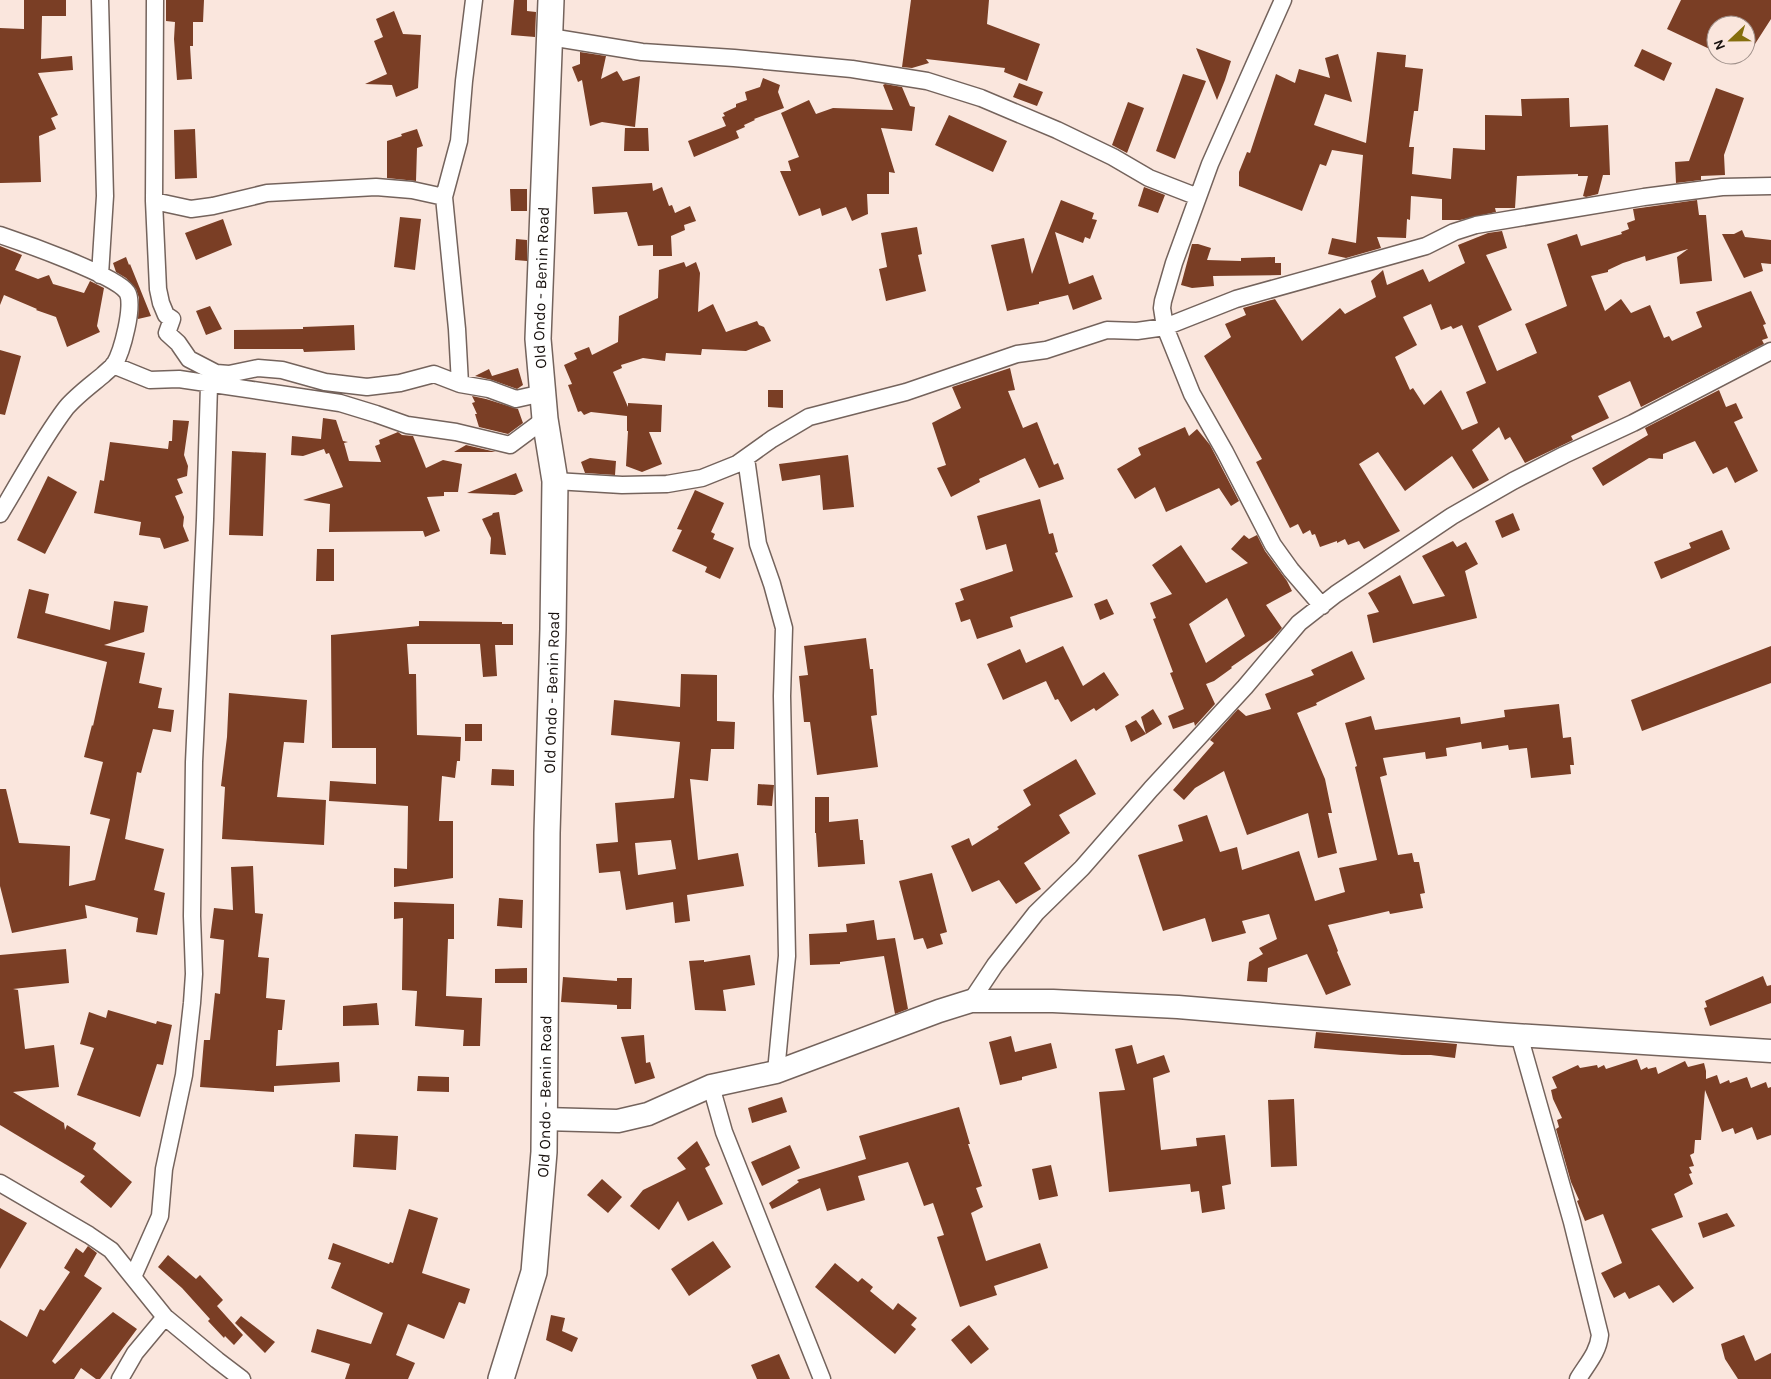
<svg xmlns="http://www.w3.org/2000/svg" width="1771" height="1379" font-family="Karla,sans-serif">
<style>
.building{fill:#7a3e25;fill-rule:evenodd}
.lines{fill:none;stroke-linecap:round;stroke-linejoin:round}
.street-casing{stroke:#74635c;stroke-width:19}
.secondary-casing{stroke:#74635c;stroke-width:25}
.primary-casing{stroke:#74635c;stroke-width:28}
.street{stroke:#fff;stroke-width:16}
.secondary{stroke:#fff;stroke-width:22}
.primary{stroke:#fff;stroke-width:25}
.labels{text-anchor:middle;dominant-baseline:central;stroke-width:5;stroke-linejoin:round;paint-order:stroke}
.street-label{font-size:16px;fill:#17100d;stroke:#fae6dd}
</style>
<rect width="100%" height="100%" fill="#fae6dd"/>
<path class="building" d="M24,0H66V16H42L41,59L72,56L73,70L38,73L58,115L51,118L56,129L39,136L41,182L0,183V28L24,29Z
M166,0H204L203,22H193V46H190L192,79L177,80L174,39L175,22L166,21Z
M514,0H527V11L536,12L535,37L511,35Z
M911,0H989L987,24L1040,44L1027,81L1004,72L1005,68L926,59L929,63L912,68L902,67Z
M1681,0H1771V19L1746,58V25H1716V52L1667,29Z
M394,11L403,34L421,35L418,88L396,97L392,85L365,84L387,74L374,41L383,37L376,19Z
M1196,48L1231,61L1225,80L1217,100Z
M1642,49L1672,63L1664,81L1634,66Z
M580,52L606,56L601,79L617,71L623,81L640,76L635,127L602,122L590,126L582,80L578,82L572,67L580,64Z
M1377,52L1406,55L1405,67L1423,69L1418,111H1414L1409,147H1414L1412,174L1451,179L1453,148L1485,150V115L1522,116L1521,99L1569,98L1570,127L1608,125L1610,175H1603L1598,194L1586,197L1583,196L1588,176H1578V174L1517,176L1515,208H1495L1496,212L1460,220H1442V199L1411,196L1410,220L1407,219L1406,238L1377,237L1381,248L1346,258L1328,254L1332,238L1356,243L1363,155L1332,150L1326,166L1320,164L1302,211L1239,186V172L1247,152L1250,153L1276,74L1295,83L1299,69L1330,78L1325,58L1338,54L1352,102L1325,94L1314,125L1366,143Z
M1183,74L1206,81L1175,159L1156,151Z
M763,78L780,85L778,92L784,108L754,119L755,120L744,125L745,127L736,131L739,138L694,157L688,141L726,126L722,117L725,116L723,113L736,107V104L747,100L745,92L760,87Z
M1019,83L1043,92L1037,106L1013,97Z
M885,84L902,87L910,106L915,107L912,131L881,128L895,173L889,172V194H867L868,214L852,221L846,207L822,216L820,208L799,216L780,171H791L788,161L799,157L781,113L809,100L816,114L833,108L893,110L883,85Z
M1716,88L1744,98L1724,155L1725,175L1701,176V180L1676,183L1675,162L1689,161Z
M1128,102L1144,108L1127,153L1112,145Z
M949,115L1007,141L993,172L935,145Z
M625,128H648L649,151H624Z
M195,129L197,178L175,179L174,130Z
M417,129L423,146L417,148L416,181L387,178V141L402,136L401,134Z
M652,183L653,191L662,187L669,206L672,205L675,213L690,206L696,221L684,225L685,230L671,236L672,256H653V245L638,246L627,212L594,214L592,187Z
M1144,187L1165,195L1158,213L1138,206Z
M510,189H527V211H511Z
M1061,200L1094,213L1092,219L1097,220L1090,239L1085,237L1083,243L1055,232L1069,284L1093,275L1102,299L1073,310L1068,295L1039,302V304L1007,311L991,245L1024,238L1032,274Z
M1697,200L1699,215H1706L1712,281L1680,284L1677,257L1688,249L1646,261L1645,256L1623,263L1608,270V272L1591,276L1605,311L1621,299L1631,313L1650,305L1664,338L1669,336L1672,341L1702,327L1696,312L1751,291L1766,324L1763,325L1768,338L1762,340L1764,344L1641,407L1630,381L1598,396L1609,418L1571,436L1573,440L1525,463L1510,437L1505,440L1499,427L1472,450L1489,480L1473,489L1452,456L1405,491L1378,452L1359,464L1400,531L1364,549L1359,541L1348,545L1345,539L1337,543V541L1320,547L1315,534L1312,535L1310,530L1303,534L1298,524L1290,528L1256,462L1262,459L1204,356L1231,337L1225,324L1246,315L1243,308L1275,299L1302,341L1340,308L1345,314L1376,297L1371,281L1383,270L1387,285L1423,269L1429,282L1465,263L1458,245L1488,233L1502,231L1507,248L1486,255L1512,310L1478,326L1497,371L1537,353L1525,324L1567,306L1547,244L1577,234L1581,246L1622,234L1621,232L1629,229L1627,223L1635,220L1633,209ZM1431,304L1441,330L1451,326L1453,329L1462,325L1486,383L1466,392L1478,423L1462,430L1441,390L1424,405L1413,388L1410,390L1395,357L1417,345L1403,317Z
M400,217L421,219L415,270L394,267Z
M223,219L232,245L196,260L185,233Z
M917,227L922,254L918,255L926,291L886,301L879,269L887,267L881,233Z
M1742,230L1745,237L1771,240V264L1761,263L1763,271L1744,278L1722,234H1734Z
M516,239L527,240V261L515,260Z
M1192,244H1198L1211,248L1207,260L1241,261V258L1275,257V263H1281V275L1213,276L1214,286L1192,288L1181,285Z
M0,246L22,255L15,270L38,279L49,275L53,284L84,293L90,281L104,288L97,326L100,332L67,347L56,317L36,310L37,309L4,295L0,305Z
M126,257L129,265L130,264L151,316L138,319L139,298L136,289L126,278L116,272L113,263Z
M684,262L686,267L696,262L700,273L698,312L713,304L726,332L757,321L759,325L764,327L771,341L746,351L702,349L701,355L666,353L665,361L643,358L621,365L622,368L613,372L628,407V403L662,405L661,432H649L662,464L642,472L626,466L628,431H627V416L591,412L584,415L581,411L578,412L568,385L572,384L564,365L577,359L574,353L589,347L592,355L618,342L619,316L658,298L659,270Z
M210,306L222,329L206,335L196,311Z
M354,325L355,350L304,352L303,349H234V330L303,329V327Z
M0,350L21,356L5,415L0,414Z
M518,368L523,385L517,389L492,380L475,376L489,369L492,376Z
M1010,368L1015,390L1008,391L1023,428L1037,422L1054,465L1058,463L1064,479L1039,488L1025,458L979,479L980,482L951,497L937,468L946,465L932,423L961,408L952,387Z
M768,390H783V408L768,407Z
M1719,390L1726,407L1736,403L1743,418L1734,422L1758,471L1735,483L1727,467L1713,474L1695,441L1663,454V459L1649,458L1603,486L1592,468L1648,435L1645,428Z
M472,396L486,399L518,409L523,423L508,434L479,427L475,414H477L472,403L475,402Z
M323,418L336,420L343,441L348,442L344,443L349,461L381,462L375,446L380,444L379,440L398,432L402,435L413,436L426,468L443,460L462,464L458,492H444V496L427,497L440,531L425,537L423,531L329,532L330,504L303,500L343,487L329,453L326,454L324,449L303,456L291,455L292,436L321,439Z
M173,420L189,421L184,455L188,466L187,476L177,479L183,493L175,496L184,517L183,526L189,541L164,549L160,538L139,535L141,522L94,513L100,480L104,481L110,442L168,449L169,441H172Z
M1185,427L1189,436L1197,429L1210,445L1239,501L1231,506L1219,488L1166,512L1155,487L1135,499L1117,469L1141,455L1138,448Z
M466,445L496,452H454Z
M232,451L266,453L263,536L229,535Z
M848,455L854,507L823,510L820,475L782,481L779,464Z
M590,458L616,461L615,475L585,473L581,462Z
M516,473L523,491L515,495L467,493Z
M48,476L77,492L45,554L17,540Z
M695,490L724,503L711,532L715,534L713,539L734,548L720,579L705,572L707,567L672,551L682,530L677,529Z
M1040,499L1049,534L1053,533L1058,552L1055,553L1073,597L1010,617L1013,627L977,639L970,619L961,622L955,603L964,600L960,589L1013,571L1006,544L986,550L977,516Z
M499,512L506,555L490,554L491,538L482,519L492,515L493,513Z
M1513,513L1520,530L1502,538L1495,521Z
M1722,530L1730,549L1661,579L1654,562L1691,548L1689,543Z
M1244,535L1249,539L1257,535L1265,551L1287,581L1292,591L1266,605L1282,628L1273,638L1231,667L1232,668L1214,681L1206,684L1215,704L1195,726L1194,722L1173,729L1168,716L1184,709L1170,673L1173,672L1153,619L1156,618L1150,603L1172,594L1152,565L1181,545L1206,583L1248,563L1231,549ZM1227,598L1245,636L1206,663L1189,624Z
M1453,541L1457,547L1466,542L1478,564L1465,571L1477,618L1373,643L1367,615L1379,612L1368,593L1400,575L1413,604L1445,596L1422,556Z
M317,549H334V581H316Z
M29,589L49,594L45,613L110,630L114,601L148,606L144,632L104,645L145,653L139,683L162,688L158,708L174,710L171,732L153,729L141,773L137,772L125,839L164,849L154,890L165,893L157,935L136,932L138,918L85,905L87,918L12,933L0,886V789H6L19,843L70,846L69,886L95,880L110,819L90,814L103,762L84,757L92,725L93,726L107,662L17,638Z
M1107,599L1114,614L1100,620L1094,604Z
M419,621L502,622V624H513V645H495L497,676L483,677L480,644H407L409,674H416L417,735L461,737L460,761H457L455,778L442,776L439,821H453V878L394,887V868L407,869L408,806L329,801L330,781L376,784V748H332L331,635L419,626Z
M866,638L870,669H873L877,715L871,716L878,767L817,775L810,722H804L799,676L808,675L804,646Z
M1063,646L1083,686L1104,672L1119,695L1096,711L1094,708L1071,722L1058,699L1055,700L1046,681L1003,700L987,664L1020,649L1026,663Z
M1771,646V683L1642,731L1631,700Z
M1352,651L1365,679L1316,703L1317,705L1297,713L1325,779L1332,813H1328L1337,853L1318,858L1308,813L1247,835L1224,771L1195,788L1184,800L1173,790L1214,743L1210,740L1238,709L1246,716L1271,709L1265,694L1314,675L1311,670Z
M681,674L717,675V721L735,722L734,749H711L708,781L690,779L698,860L738,853L744,886L687,895L690,921L675,923L673,902L626,910L620,871L599,873L596,844L618,842L615,803L674,798L680,742L611,735L614,700L680,707ZM671,840L676,869L638,875L635,843Z
M229,693L307,700L304,743L284,742L277,797L326,800L324,845L222,839L225,787L221,786L227,737Z
M1559,704L1563,738L1571,737L1574,765H1570L1571,774L1531,778L1527,748L1509,750L1508,745L1482,749L1481,742L1446,748L1447,756L1426,759L1425,752L1383,758L1387,775L1380,777L1398,855L1412,853L1414,862H1419L1425,893L1420,894L1423,908L1390,914L1389,911L1328,925L1338,951L1337,952L1351,985L1326,995L1307,954L1268,968L1267,982L1247,981L1249,962L1263,954L1259,948L1277,939L1269,914L1242,921L1246,933L1212,942L1205,918L1163,931L1138,855L1183,841L1178,825L1207,815L1220,852L1237,847L1242,870L1299,851L1315,901L1345,892L1339,868L1377,860L1355,767L1357,766L1345,723L1371,716L1375,730L1460,717L1461,724L1505,717L1504,710Z
M1153,709L1162,724L1146,734L1141,717Z
M1136,720L1146,734L1131,742L1125,726Z
M465,724H482V741H465Z
M1076,759L1096,794L1059,815L1070,833L1024,863L1041,889L1016,904L999,880L972,892L951,846L969,838L972,846L999,829L997,827L1031,805L1023,790Z
M492,769L514,770V786L491,785Z
M758,784L774,785L772,806L757,805Z
M815,797H829V822L858,819L860,840H863L865,864L818,867L816,833H815Z
M253,866L255,913L263,914L258,957L269,958L266,998L285,1000L282,1030H278L276,1066L339,1062L340,1082L274,1086V1092L200,1087L204,1040H210L215,993L220,994L224,940L210,938L214,908L233,910L231,867Z
M932,873L947,932L940,934L943,944L927,949L923,938L914,940L899,881Z
M499,898L523,900L522,928L497,926Z
M394,902L454,904V939H448L446,996L482,998L480,1046H463L464,1030L415,1026L417,991L402,990L403,918L394,919Z
M874,920L877,940L895,938L908,1009L895,1014L884,956L840,962V964L810,965L809,934L847,932L846,924Z
M66,949L69,983L13,989L18,990L25,1049L54,1045L59,1087L13,1092L64,1123L65,1130L67,1125L96,1143L93,1149L132,1182L111,1208L80,1182L85,1176L0,1125V955Z
M750,955L755,985L723,990L726,1011L695,1010L689,961L704,960V962Z
M527,968V983H495V969Z
M1763,976L1767,986L1771,985V1003L1710,1026L1704,1008L1707,1007L1705,1001Z
M563,977L617,981V978H632L631,1009H617V1005L561,1002Z
M377,1003L379,1025L343,1026V1006Z
M108,1010L156,1024L157,1021L172,1025L163,1065L157,1064L140,1117L77,1095L94,1048L80,1044L89,1012L106,1018Z
M1316,1032L1457,1044L1455,1058L1431,1055H1402L1336,1050L1314,1048Z
M644,1035L646,1063L650,1062L655,1078L635,1084L621,1037Z
M1011,1036L1015,1052L1051,1043L1057,1068L1022,1077V1080L1000,1085L989,1042Z
M1132,1045L1137,1064L1164,1055L1170,1072L1153,1078L1161,1150L1197,1146L1196,1138L1225,1135L1231,1184L1222,1186L1225,1209L1202,1213L1199,1191L1191,1192L1190,1184L1109,1192L1099,1092L1125,1090L1115,1049Z
M1637,1059L1641,1070L1647,1067L1648,1069L1656,1067L1658,1074L1685,1061L1688,1067L1704,1063L1706,1071V1079L1717,1075L1720,1084L1729,1080L1730,1083L1747,1077L1751,1088L1766,1082L1768,1088L1771,1087V1135L1757,1140L1752,1127L1735,1134L1733,1128L1722,1132L1705,1090L1701,1140H1695L1694,1153L1690,1155L1694,1166L1689,1167L1692,1173L1689,1174L1693,1184L1674,1194L1683,1217L1651,1229L1694,1288L1673,1303L1659,1285L1629,1299L1625,1292L1614,1298L1601,1273L1622,1263L1603,1214L1585,1221L1577,1201L1579,1200L1571,1182L1556,1129L1559,1127L1557,1120L1562,1118L1553,1099L1551,1090L1557,1088L1552,1077L1578,1065L1580,1068L1597,1065L1598,1068L1604,1065L1606,1069Z
M418,1076L449,1077V1092L417,1091Z
M782,1097L787,1112L752,1123L748,1108Z
M1294,1099L1297,1166L1271,1167L1268,1100Z
M959,1107L970,1144H968L982,1186L976,1188L983,1207L971,1213L986,1261L1040,1243L1048,1268L994,1286L997,1295L960,1307L937,1237L944,1235L933,1203L924,1206L908,1162L858,1176L865,1200L827,1211L820,1188L772,1209L769,1203L799,1182L797,1180L866,1159L859,1136Z
M355,1134L398,1136L396,1170L353,1167Z
M697,1141L710,1165L705,1168L723,1204L688,1221L678,1201L659,1230L630,1206L643,1190L686,1169L677,1158Z
M790,1145L800,1168L762,1186L751,1162Z
M1051,1165L1058,1196L1039,1200L1032,1169Z
M602,1179L622,1197L608,1213L587,1195Z
M0,1208L27,1223L0,1269Z
M409,1209L438,1218L422,1273L470,1289L465,1304L459,1302L444,1339L408,1324L396,1355L415,1363L408,1379H345L350,1364L311,1352L317,1329L371,1344L383,1313L331,1288L341,1263L328,1259L333,1243L389,1264L390,1262L393,1263Z
M1727,1213L1735,1226L1703,1238L1698,1223Z
M713,1241L731,1267L689,1296L671,1269Z
M88,1246L97,1253L84,1276L102,1288L52,1361L55,1364L113,1312L137,1329L100,1379H96L81,1368L74,1379H0V1320L27,1337L40,1309L44,1311L70,1272L64,1268L76,1248L83,1253Z
M168,1255L196,1279L200,1275L223,1300L217,1306L243,1335L234,1345L225,1336L224,1338L208,1321L210,1319L182,1288L158,1267Z
M835,1263L858,1282L862,1278L873,1287L870,1291L893,1310L898,1303L917,1318L911,1325L916,1329L895,1354L815,1287Z
M551,1315L565,1318L562,1331L578,1338L572,1352L546,1340Z
M241,1316L275,1342L265,1353L235,1323Z
M969,1325L989,1349L971,1364L951,1340Z
M1744,1335L1755,1361L1771,1353V1379H1738L1725,1359L1721,1344Z
M779,1354L790,1379H757L751,1365Z"/>
<g class="lines">
<defs>
<path id="street" d="M100,0L105,196L100,275
M155,0L154,201L158,289L161,303L166,315L172,319L167,333L178,343L189,359L216,373L229,374L258,368L282,370L325,382L367,387L400,383L434,374L460,384L489,389L516,399L543,393
M1283,0L1210,164L1174,263L1163,301L1162,308L1165,327L1192,394L1225,452L1273,545L1291,570L1322,606
M550,37L642,52L734,58L852,69L927,81L981,98L1057,130L1113,157L1149,178L1198,197
M154,201L191,209L213,206L267,193L376,187L412,190L444,197
M0,235C24,243 115,275 127,292C135,304 122,352 114,365C111,368 106,372 103,375C91,385 76,396 66,408C41,441 22,478 0,514
M113,365L150,380L179,379L340,403L376,414L407,425L456,432L510,445L545,419
M460,384L457,329L444,197L459,141L464,81L474,0
M746,458L758,544L772,584L784,628L782,696L787,956L776,1072
M555,481L622,485L667,484L702,478L737,464L772,439L809,417L906,392L1017,354L1046,350L1107,330L1137,331L1165,327L1236,299L1426,246L1454,232L1476,225L1644,197L1722,187L1771,186
M971,1001L995,965L1036,913L1082,868L1151,789L1245,687L1299,623L1336,594L1452,516L1513,481L1564,455L1633,423L1771,351
M1519,1035L1572,1222L1600,1335C1598,1353 1587,1364 1578,1379
M711,1086L724,1132L822,1379
M0,1183L89,1235L111,1250L165,1317L217,1360L242,1379
M133,1277L160,1216L164,1169L184,1075L192,1003L194,974L192,916L194,762L205,520L209,385
M120,1379L135,1353L165,1317"/>
<path id="secondary" d="M544,1119L618,1121L648,1114L711,1086L776,1072L939,1011L971,1001H1053L1178,1007L1499,1034L1771,1051"/>
<g id="primary">
<path id="s1" d="M501,1379L534,1272L544,1152L547,833L553,629L555,481L545,419L538,339L551,0"/>
</g>
</defs>
<use href="#street" class="street-casing"/>
<use href="#secondary" class="secondary-casing"/>
<use href="#primary" class="primary-casing"/>
<use href="#street" class="street"/>
<use href="#secondary" class="secondary"/>
<use href="#primary" class="primary"/>
</g>
<g class="labels">
<g class="street-label">
<text stroke="none"><textPath href="#s1" startOffset="1098">Old Ondo - Benin Road</textPath></text>
<text stroke="none"><textPath href="#s1" startOffset="692">Old Ondo - Benin Road</textPath></text>
<text stroke="none"><textPath href="#s1" startOffset="288">Old Ondo - Benin Road</textPath></text>
</g>
</g>
<g transform="translate(1731 40) rotate(248)"><circle r="24" fill="#fae6dd" stroke="#9f908a"/>
<path d="M0-4L9 19L0 12L-9 19Z" fill="#856e0d"/>
<text y="-8" font-size="14" font-weight="bold" text-anchor="middle" fill="#17100d">N</text>
</g>
</svg>
